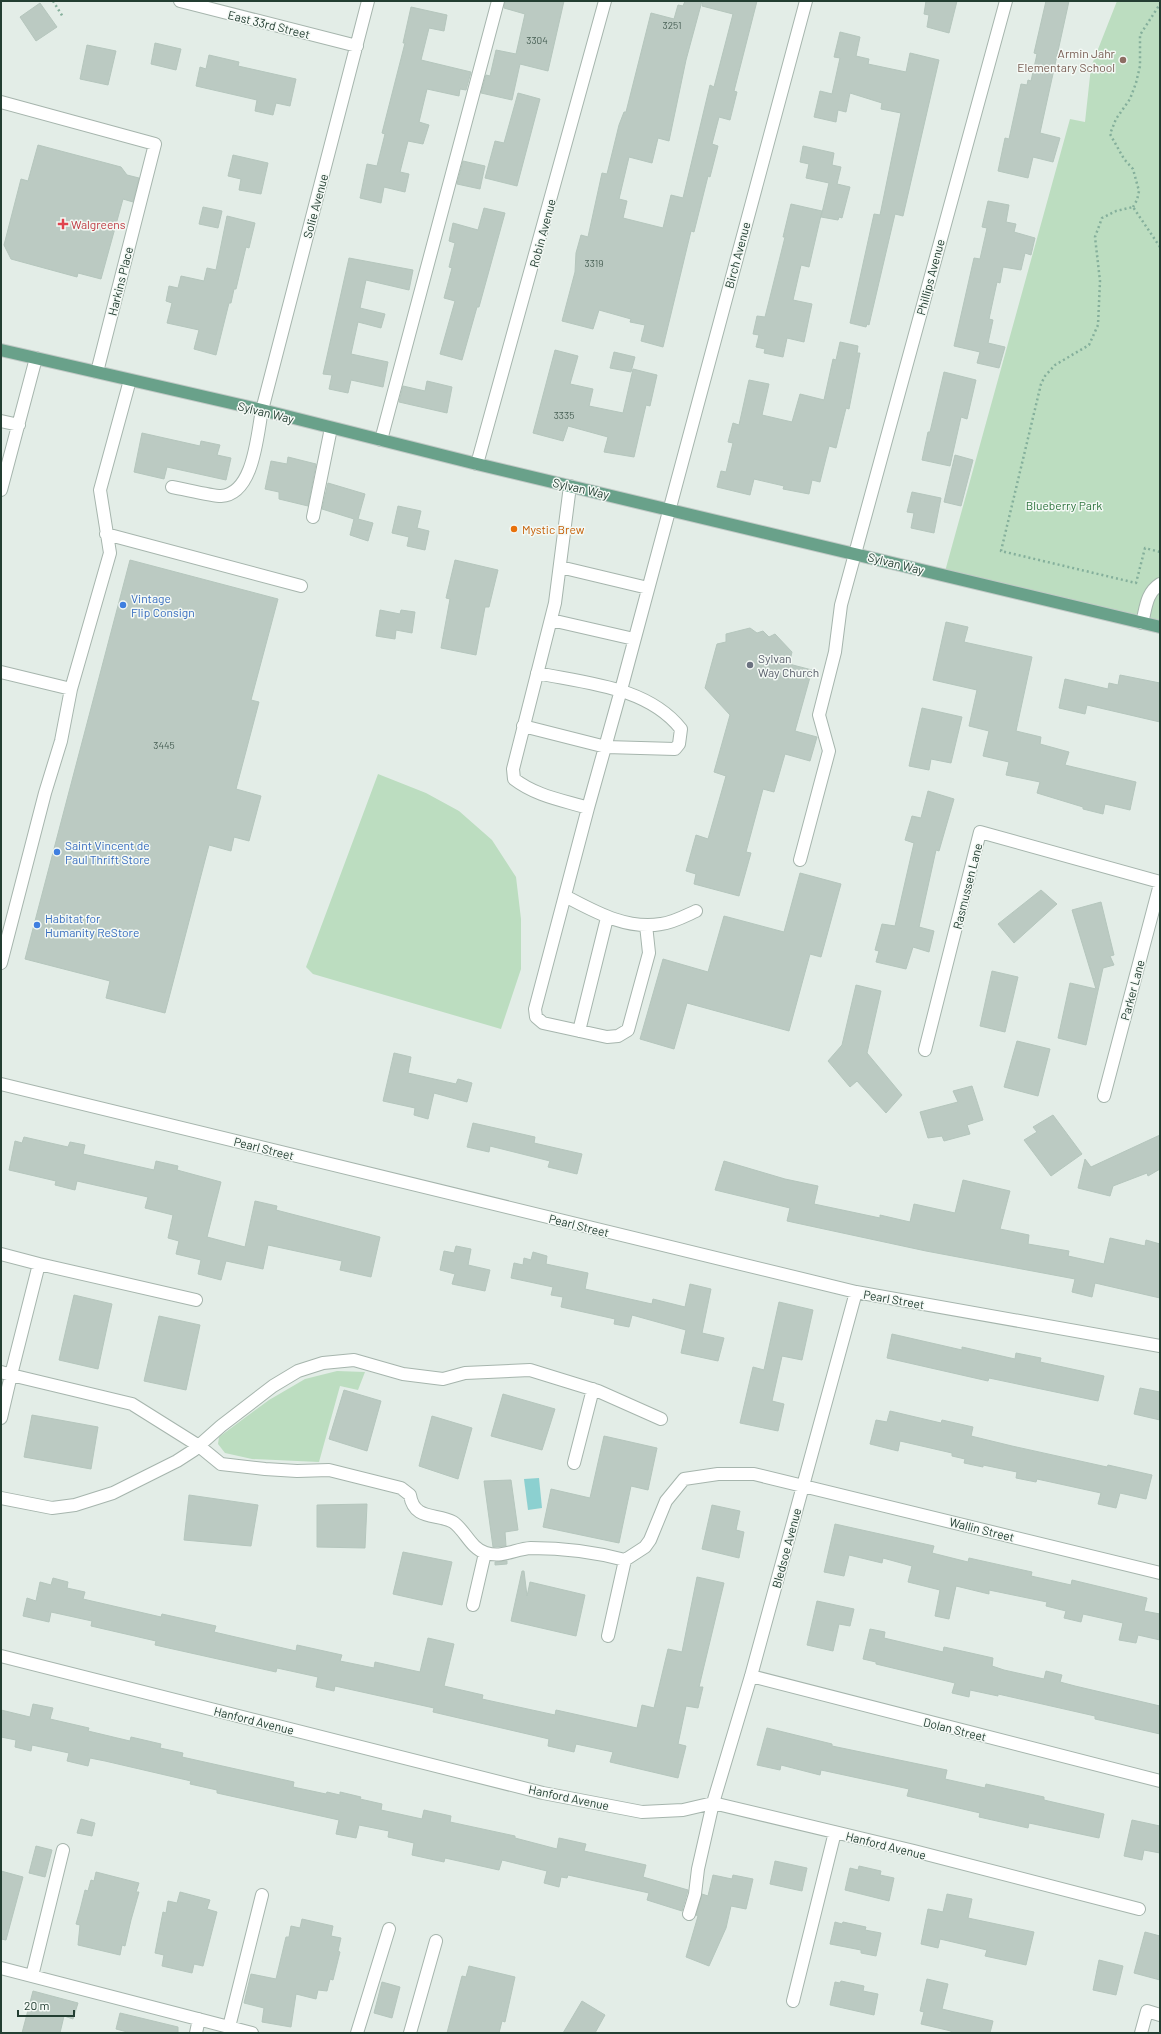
<svg xmlns="http://www.w3.org/2000/svg" width="1161" height="2034" font-family="Barlow,sans-serif">
<style>
.green{fill:#bcddc0}
.water{fill:#8cd0d0}
.building{fill:#bbcac2;stroke:#b5c6bd}
.lines{fill:none;stroke-linecap:round;stroke-linejoin:round}
.minor-casing{stroke:#a6b5ad;stroke-width:14}
.major-casing{stroke:#c1c9c6;stroke-width:14}
.path{stroke:#84af9b;stroke-width:2.5;stroke-dasharray:2 3;stroke-linecap:butt}
.minor{stroke:#fff;stroke-width:12}
.major{stroke:#69a18a;stroke-width:12}
.education-dot{fill:#8d6e63;stroke:#f4f9f5;stroke-width:1.5}
.health-dot{fill:#e0444e;stroke:#f4f9f5;stroke-width:1.5}
.food-dot{fill:#e8710a;stroke:#f4f9f5;stroke-width:1.5}
.shop-dot{fill:#3f7fe0;stroke:#f4f9f5;stroke-width:1.5}
.worship-dot{fill:#6b7280;stroke:#f4f9f5;stroke-width:1.5}
.labels{text-anchor:middle;dominant-baseline:central;stroke-width:3;stroke-linejoin:round;paint-order:stroke}
.number-label{font-size:10px;fill:#496156}
.street-label{font-size:12px;fill:#233e32;stroke:#f4f9f5}
.education-label{font-size:12px;fill:#785e54;stroke:#f4f9f5;text-anchor:end}
.health-label{font-size:12px;fill:#be3a42;stroke:#f4f9f5;text-anchor:start}
.park-label{font-size:12px;fill:#2e743e;stroke:#f4f9f5}
.food-label{font-size:12px;fill:#c56008;stroke:#f4f9f5;text-anchor:start}
.shop-label{font-size:12px;fill:#366cbe;stroke:#f4f9f5;text-anchor:start}
.worship-label{font-size:12px;fill:#5b616d;stroke:#f4f9f5;text-anchor:start}
</style>
<rect width="100%" height="100%" fill="#e3ede7"/>
<path class="green" d="M1117,1H1160V627L944,575L1070,119L1085,122L1091,67Z
M378,774L426,793L459,811L492,840L516,877L521,919V969L501,1029L313,974L306,967Z
M337,1371L365,1372L358,1390L340,1386L319,1462L252,1459L225,1453L218,1444L219,1437L269,1400L305,1379Z"/>
<path class="water" d="M539,1478L542,1508L528,1510L524,1479Z"/>
<path class="building" d="M505,1H564L548,71L520,64L512,100L481,93L486,75L490,76L496,50L516,54L525,14L504,8Z
M685,1H702L686,60L669,141L658,138L652,163L629,157L619,199L627,201L623,218L663,228L671,195L683,198L710,85L714,87L733,14L702,6L703,1H757L734,91L737,92L730,120L719,117L712,144L718,146L710,177L708,176L694,232L691,231L663,347L641,341L645,325L630,322L631,319L599,310L593,329L562,321L575,272L576,253L581,235L588,237L602,173L607,174L619,125L624,112H626L651,13L674,19L678,5L683,6Z
M926,1H957L949,33L927,27L929,15L924,14Z
M1046,1H1069L1040,133L1060,138L1053,162L1033,157L1028,178L998,171L1005,138L1009,139L1021,84L1027,85L1028,80L1031,81L1037,54L1034,53Z
M40,3L57,27L36,41L20,17Z
M411,7L447,15L444,31L429,28L421,60L471,72L466,90L460,89L459,96L427,89L419,122L429,125L423,144L408,141L400,172L409,174L405,192L384,187L381,203L360,198L367,164L377,166L385,134L382,133L405,43H403Z
M840,32L860,37L856,56L869,59L868,64L906,72L910,53L939,60L903,216L895,214L869,325L867,324L866,327L850,323L874,214L880,215L901,113L881,109L882,103L850,93L846,112L838,110L836,122L814,117L820,91L832,94L840,58L834,57Z
M155,43L181,49L176,70L151,64Z
M87,45L116,51L108,85L80,79Z
M209,55L239,62L238,66L296,79L290,106L276,103L273,115L255,111L257,100L196,86L200,67L206,69Z
M518,93L540,99L517,186L485,178L495,141L504,143Z
M38,145L121,167L127,175L139,178L133,202L123,199L101,279L78,273L77,277L11,259L4,245L21,179L28,181Z
M803,146L834,153L832,165L841,167L837,184L850,187L842,218L839,217L838,220L821,217L829,183L806,178L809,164L800,162Z
M233,155L268,163L261,194L239,190L241,179L228,176Z
M463,161L485,166L480,189L457,184Z
M988,201L1009,205L1006,222L1016,224L1014,232L1035,238L1031,255L1025,253L1021,270L1003,267L1000,283L997,282L989,319L993,320L988,343L1005,347L999,368L977,363L980,352L954,346L974,258L980,259L987,228L982,227Z
M791,204L822,211L809,267L801,265L793,300L812,304L804,342L787,338L783,357L764,353L765,349L756,347L759,335L753,334L757,316L765,317L785,237H783Z
M203,207L222,211L218,228L199,224Z
M484,208L505,213L479,307H477L462,360L440,354L455,301L444,298L452,268L449,267L455,243L449,241L453,223L478,230Z
M227,216L255,223L249,248L246,247L236,289H234L231,303H229L216,355L194,349L199,330L167,323L172,303L166,301L169,286L178,288L181,276L204,281L207,268L216,270Z
M349,258L413,270L409,290L366,280L360,308L385,314L381,328L358,322L351,354L388,362L383,387L351,380L348,393L329,389L332,375L323,374Z
M840,342L858,346L857,353H860L849,409L846,408L836,448L829,446L820,482L812,480L809,494L783,489L784,486L754,479L750,495L717,487L721,471L726,472L733,443L728,442L733,423L739,425L749,380L769,384L762,415L792,422L800,394L824,400L833,359L836,360Z
M555,350L578,356L570,384L593,389L589,406L623,413L633,369L657,375L650,406L646,405L634,457L604,452L608,437L568,426L563,441L533,433Z
M614,352L635,357L631,372L610,368Z
M944,372L976,380L967,419L961,417L950,466L922,460L928,432H930Z
M427,381L452,387L447,413L399,402L403,386L425,391Z
M142,433L200,446L201,441L220,445L217,455L231,458L226,480L167,467L164,479L134,472Z
M955,455L973,460L961,506L944,502Z
M288,457L316,464L308,506L279,499V492L265,489L271,461L287,464Z
M328,483L365,494L358,519L373,523L368,541L350,535L354,519L322,509Z
M912,492L941,498L934,533L911,528L914,513L907,512Z
M398,506L421,511L417,528L429,531L425,550L407,546L409,537L392,533Z
M130,560L278,599L251,700L259,702L236,789L261,796L249,841L234,837L231,851L209,845L165,1013L106,998L110,981L25,959Z
M455,560L498,570L489,607H485L476,655L441,648L450,599L446,598Z
M380,610L400,614L401,610L415,612L412,633L396,630L395,639L376,636Z
M946,622L968,627L964,642L1032,657L1016,731L1041,737L1040,744L1069,752L1065,765L1136,782L1130,810L1105,804L1103,814L1083,809V807L1037,793L1040,782L1006,775L1009,762L983,756L989,731L969,726L977,690L933,680Z
M750,628L757,633L763,631L769,637L775,634L792,652L789,664L812,670L795,731L817,737L810,761L785,754L774,792L763,789L746,852L751,853L739,896L694,884L696,874L686,871L696,835L708,839L726,776L714,772L730,715L705,688L717,644L726,642V634Z
M1120,675L1160,683V722L1087,705L1085,714L1059,708L1065,679L1108,689L1109,683L1118,685Z
M922,708L962,717L951,763L931,759L929,770L909,766Z
M928,791L954,799L939,851L936,850L919,927L934,931L929,952L913,947L906,969L876,962L879,951L875,950L882,924L895,926L914,843L905,840L912,816L921,818Z
M800,873L841,884L821,957L810,954L789,1031L687,1003L674,1049L640,1039L663,959L708,972L724,916L784,932Z
M1041,890L1057,904L1014,943L998,924Z
M1101,902L1114,955L1110,956L1114,965L1103,968L1086,1045L1058,1038L1070,983L1096,989L1072,910Z
M992,971L1018,977L1005,1032L980,1026Z
M856,985L881,991L867,1053L902,1095L886,1113L857,1081L850,1087L828,1061L842,1045Z
M1017,1041L1050,1049L1038,1096L1004,1087Z
M394,1053L411,1057L408,1073L456,1084L458,1079L472,1083L467,1102L434,1093L428,1119L414,1115L415,1108L383,1101Z
M972,1086L983,1120L967,1125L970,1134L944,1141L942,1136L928,1138L920,1112L958,1102L953,1091Z
M1053,1115L1082,1154L1051,1176L1024,1140L1037,1132L1033,1127Z
M473,1123L535,1137L534,1143L582,1154L577,1174L548,1167L550,1161L490,1146L489,1152L467,1147Z
M1160,1135V1169L1148,1176L1147,1173L1113,1186L1110,1196L1078,1188L1085,1159L1091,1167Z
M24,1137L68,1147L70,1142L85,1145L83,1154L154,1170L156,1161L178,1166L177,1170L221,1182L207,1237L245,1247L255,1201L277,1206L276,1210L380,1237L371,1277L340,1270L342,1261L268,1245L263,1269L226,1261L221,1280L198,1274L201,1260L176,1254L179,1241L168,1238L173,1215L145,1208L148,1197L77,1181L75,1190L55,1185L56,1181L9,1170L15,1141L22,1143Z
M724,1161L785,1179L818,1186L814,1204L880,1218V1215L910,1222L914,1204L955,1213L963,1180L1010,1191L1000,1229L1029,1235L1028,1244L1069,1251L1068,1256L1104,1264L1110,1238L1145,1246L1146,1240L1160,1244V1298L1095,1283L1092,1297L1072,1292L1075,1279L926,1251L787,1221L790,1208L715,1190Z
M456,1246L471,1249L468,1265L490,1270L485,1291L452,1284L455,1274L440,1270L444,1251L454,1253Z
M533,1252L547,1256L546,1264L588,1273L585,1289L652,1304L653,1299L685,1307L690,1284L711,1289L702,1333L724,1338L718,1361L681,1353L686,1330L632,1315L629,1327L614,1324L615,1319L561,1307L563,1297L551,1295L553,1287L511,1278L514,1263L523,1265L524,1258L531,1260Z
M74,1295L112,1304L98,1369L59,1360Z
M779,1302L813,1310L802,1360L782,1356L772,1401L784,1404L778,1431L740,1423L753,1367L764,1370Z
M159,1316L200,1325L186,1390L144,1381Z
M892,1334L962,1350V1347L1015,1359L1016,1353L1041,1358L1040,1362L1104,1376L1098,1401L989,1378L988,1381L887,1358Z
M1140,1388L1160,1392V1420L1134,1414Z
M344,1390L381,1401L367,1451L329,1439Z
M503,1394L555,1409L542,1450L491,1436Z
M890,1411L941,1423L942,1420L973,1427L971,1436L1012,1446L1107,1467L1108,1465L1152,1475L1146,1499L1120,1493L1116,1508L1098,1504L1101,1493L1037,1479L1036,1482L1016,1478L1017,1472L983,1465V1467L964,1463L965,1459L952,1456V1453L900,1441L898,1451L870,1444L876,1420L887,1422Z
M32,1415L98,1427L91,1469L24,1457Z
M432,1416L472,1428L458,1479L419,1466Z
M604,1436L657,1448L648,1490L631,1486L619,1543L543,1527L551,1489L590,1498Z
M511,1480L518,1530L505,1532L506,1546L493,1547L484,1481Z
M189,1495L258,1505L251,1546L184,1540Z
M367,1504L365,1548L317,1547V1505Z
M712,1505L740,1511L736,1530L744,1532L739,1558L702,1549Z
M835,1524L934,1546L932,1553L968,1562L969,1558L1032,1572L1031,1576L1071,1585L1072,1580L1147,1598L1144,1611L1160,1614V1640L1138,1635L1136,1643L1119,1640L1123,1623L1083,1614L1081,1622L1064,1618L1066,1611L1046,1606L1047,1602L989,1590V1594L956,1586L949,1619L935,1616L940,1590L908,1582L912,1566L883,1558L882,1563L849,1555L844,1576L824,1572Z
M403,1552L452,1562L442,1605L393,1594Z
M507,1561V1564L495,1565V1562Z
M522,1571H524L527,1596L530,1582L585,1595L576,1636L511,1621Z
M697,1577L724,1583L699,1687H703L698,1708L686,1706L678,1744L686,1746L678,1778L610,1762L613,1752L576,1744L574,1752L548,1746L549,1739L433,1712L434,1708L335,1686L334,1691L316,1687L318,1677L277,1668L276,1672L155,1645L156,1641L91,1626L92,1621L51,1612L49,1622L23,1616L27,1598L36,1601L40,1582L51,1585L53,1578L68,1582L67,1588L85,1592L83,1599L161,1617L162,1614L216,1626L214,1632L296,1651L297,1645L342,1655L340,1661L374,1668L375,1662L420,1672L428,1638L454,1644L444,1686L483,1695L482,1699L555,1715L556,1710L637,1728L642,1705L654,1708L668,1649L682,1652Z
M817,1601L854,1609L850,1626L839,1624L833,1651L807,1645Z
M870,1629L885,1632L884,1638L943,1652L944,1647L993,1658L992,1666L1004,1670L1044,1679L1046,1671L1062,1675L1060,1682L1075,1686L1160,1706V1734L1095,1719V1716L998,1694V1696L970,1690L969,1697L952,1693L955,1683L876,1664V1662L863,1659Z
M33,1704L53,1708L50,1719L89,1728L88,1731L130,1741L131,1737L161,1744L160,1748L183,1753L182,1757L294,1782L293,1787L326,1794L327,1792L340,1795V1792L361,1797L360,1799L382,1804L381,1810L422,1819L424,1810L451,1816L450,1822L515,1836V1838L557,1849L559,1838L586,1844L584,1851L646,1865L643,1877L688,1890L682,1911L647,1900L649,1893L568,1875L567,1878L561,1877L559,1887L544,1883L547,1871L502,1860L499,1870L445,1858L444,1862L412,1855L414,1843L388,1837L389,1831L359,1825L356,1838L336,1834L339,1820L217,1793V1790L190,1784L191,1781L105,1761L90,1758L88,1766L67,1761L69,1753L32,1745L31,1751L15,1747L16,1740L1,1737V1710L30,1717Z
M767,1728L832,1744V1746L947,1770L945,1779L985,1788L986,1784L1044,1797V1800L1104,1814L1099,1838L1029,1823L1028,1828L979,1817L980,1813L907,1796L909,1789L821,1770L820,1775L781,1765L780,1770L757,1765Z
M81,1819L95,1823L92,1836L77,1833Z
M1132,1820L1160,1826V1853L1144,1850L1142,1860L1124,1856Z
M36,1846L52,1850L45,1877L29,1873Z
M775,1861L807,1868L802,1891L770,1884Z
M859,1866L881,1871L880,1875L894,1878L889,1901L845,1890L850,1868L858,1870Z
M1,1871L23,1877L6,1940L1,1939Z
M96,1872L139,1883L136,1892H139L131,1920L125,1946L122,1945L120,1955L78,1945L80,1925L76,1924L80,1910L85,1890L88,1891L91,1880L94,1881Z
M713,1875L732,1879L733,1875L753,1879L746,1909L731,1906L726,1928L709,1966L686,1957L698,1916L696,1915L702,1894L708,1896Z
M180,1892L210,1900L207,1909L217,1912L203,1966L194,1964L192,1973L162,1966L164,1955L155,1953L163,1912L166,1913L168,1901L177,1903Z
M947,1894L972,1899L968,1918L1034,1932L1026,1965L985,1956L987,1950L940,1939L938,1948L921,1944L928,1909L943,1912Z
M302,1919L333,1926L331,1936L341,1938L338,1951L340,1952L333,1980L330,1979L327,1991L318,1990L316,1999L296,1994L291,2027L262,2022L264,2008L244,2003L251,1974L276,1979L286,1937H289L291,1926L300,1928Z
M835,1922L842,1924L843,1922L866,1927L865,1930L881,1933L876,1956L861,1953V1950L830,1944Z
M1145,1932L1160,1936V1980L1134,1973Z
M1099,1960L1123,1966L1116,1995L1093,1990Z
M469,1966L515,1977L505,2022L502,2021L499,2033H447L462,1976L466,1977Z
M927,1979L948,1984L942,2009L993,2021L990,2033H951V2031L921,2024L924,2012L920,2011Z
M841,1981L864,1986L863,1991L878,1994L874,2015L830,2005L835,1982L840,1983Z
M382,1982L400,1987L392,2018L374,2013Z
M33,1991L78,2003L73,2019L64,2016L60,2033H22Z
M582,2001L605,2015L595,2033H563Z
M120,2013L178,2027V2033H131L116,2029Z"/>
<g class="lines">
<defs>
<path id="minor" d="M180,1L357,46
M1,102L155,144L97,372
M1,421L19,425
M381,440L498,1
M477,464L605,1
M570,486L555,603L513,769L514,779C536,796 562,800 588,808L621,690L806,1
M172,487C184,489 211,496 221,496C254,494 257,435 262,410L368,1
M1,490L36,358
M313,517L331,428
M106,534L301,586
M560,567L648,588
M551,620L634,639
M1142,623C1146,608 1146,593 1160,584
M1,672L71,689
M523,726L606,747L675,749L679,744L681,729C648,687 586,683 537,673
M588,808L535,1009L536,1017L543,1023L607,1037L618,1036L628,1030L649,953L646,925
M800,860L829,751L819,715L835,652L841,605L1006,1
M565,896C594,911 626,930 661,924C672,923 685,916 696,911
M1,963L45,793L61,741L71,689L110,553L100,490L130,380
M579,1031L607,918
M925,1050L980,832L1160,882
M1,1084L856,1292L1160,1346
M1104,1096L1160,884
M1,1254L39,1264
M1,1372L11,1375L39,1264L196,1300
M1,1418L11,1375L132,1404L199,1446L221,1464L265,1469L297,1471L329,1470L401,1488L410,1495C414,1521 437,1513 453,1522C465,1530 471,1549 486,1553C503,1558 515,1549 531,1548C562,1548 595,1552 625,1560
M574,1463L593,1389
M1,1498L52,1508L75,1505L113,1493L177,1461L194,1450L221,1426L273,1386L298,1371L323,1363L354,1360L403,1374L443,1379L465,1373L530,1370L598,1391L661,1419
M473,1605L485,1553
M608,1636L625,1560L645,1547L650,1540L666,1501L684,1479L718,1474H754L1160,1573
M1,1656L543,1793L642,1812L683,1810L713,1803L914,1851L1139,1909
M751,1676L1160,1781
M689,1914L695,1894L698,1869L713,1803L751,1676L856,1292
M1,1968L252,2033
M32,1976L63,1850
M793,2001L835,1832
M229,2027L262,1895
M196,2033L199,2019
M357,2033L389,1929
M410,2033L436,1941
M1141,2033L1147,2011L1160,2015"/>
<path id="major" d="M1,350L262,410L477,464L1160,627"/>
</defs>
<use href="#minor" class="minor-casing"/>
<use href="#major" class="major-casing"/>
<path class="path" d="M53,1L63,17
M1133,207L1137,200L1139,191L1133,169L1124,159L1110,134L1116,119L1130,99L1136,83L1140,66V35L1160,4
M1160,247L1133,207L1116,211L1102,218L1095,237L1100,281L1098,325L1089,345L1055,365L1045,376L1041,384L1001,551L1136,583L1145,548L1160,552"/>
<use href="#minor" class="minor"/>
<use href="#major" class="major"/>
</g>
<circle class="education-dot" cx="1123" cy="60" r="4"/>
<path class="health-dot" d="M61 218h4v4h4v4h-4v4h-4v-4h-4v-4h4z"/>
<circle class="food-dot" cx="514" cy="529" r="4"/>
<g class="shop-dot">
<circle cx="123" cy="605" r="4"/>
<circle cx="57" cy="852" r="4"/>
<circle cx="37" cy="925" r="4"/>
</g>
<circle class="worship-dot" cx="750" cy="665" r="4"/>
<g class="labels">
<g class="number-label">
<text x="672" y="25">3251</text>
<text x="537" y="40">3304</text>
<text x="594" y="263">3319</text>
<text x="564" y="415">3335</text>
<text x="164" y="745">3445</text>
</g>
<g class="street-label">
<text transform="translate(269 24) rotate(14)">East 33rd Street</text>
<text transform="translate(315 206) rotate(-75)">Solie Avenue</text>
<text transform="translate(542 233) rotate(-75)">Robin Avenue</text>
<text transform="translate(737 255) rotate(-75)">Birch Avenue</text>
<text transform="translate(930 277) rotate(-75)">Phillips Avenue</text>
<text transform="translate(120 281) rotate(-76)">Harkins Place</text>
<text transform="translate(266 412) rotate(14)">Sylvan Way</text>
<text transform="translate(581 488) rotate(13)">Sylvan Way</text>
<text transform="translate(896 563) rotate(14)">Sylvan Way</text>
<text transform="translate(967 886) rotate(-76)">Rasmussen Lane</text>
<text transform="translate(1132 990) rotate(-75)">Parker Lane</text>
<text transform="translate(264 1148) rotate(14)">Pearl Street</text>
<text transform="translate(579 1225) rotate(14)">Pearl Street</text>
<text transform="translate(894 1299) rotate(10)">Pearl Street</text>
<text transform="translate(982 1529) rotate(14)">Wallin Street</text>
<text transform="translate(786 1548) rotate(-75)">Bledsoe Avenue</text>
<text transform="translate(254 1720) rotate(14)">Hanford Avenue</text>
<text transform="translate(955 1729) rotate(14)">Dolan Street</text>
<text transform="translate(569 1797) rotate(12)">Hanford Avenue</text>
<text transform="translate(886 1845) rotate(14)">Hanford Avenue</text>
</g>
<g class="education-label">
<text x="1115" y="53">Armin Jahr<tspan x="1115" dy="14">Elementary School</tspan></text>
</g>
<g class="health-label">
<text x="71" y="224">Walgreens</text>
</g>
<g class="park-label">
<text x="1064" y="505">Blueberry Park</text>
</g>
<g class="food-label">
<text x="522" y="529">Mystic Brew</text>
</g>
<g class="shop-label">
<text x="131" y="598">Vintage<tspan x="131" dy="14">Flip Consign</tspan></text>
<text x="65" y="845">Saint Vincent de<tspan x="65" dy="14">Paul Thrift Store</tspan></text>
<text x="45" y="918">Habitat for<tspan x="45" dy="14">Humanity ReStore</tspan></text>
</g>
<g class="worship-label">
<text x="758" y="658">Sylvan<tspan x="758" dy="14">Way Church</tspan></text>
</g>
</g>
<rect width="1161" height="2034" fill="none" stroke="#233e32" stroke-width="4"/>
<path d="M18 2010v6h56v-6" fill="none" stroke="#233e32" stroke-width="2"/>
<text x="24" y="2010" font-size="12" fill="#233e32" stroke="#f4f9f5" stroke-width="3" paint-order="stroke">20 m</text>
</svg>
